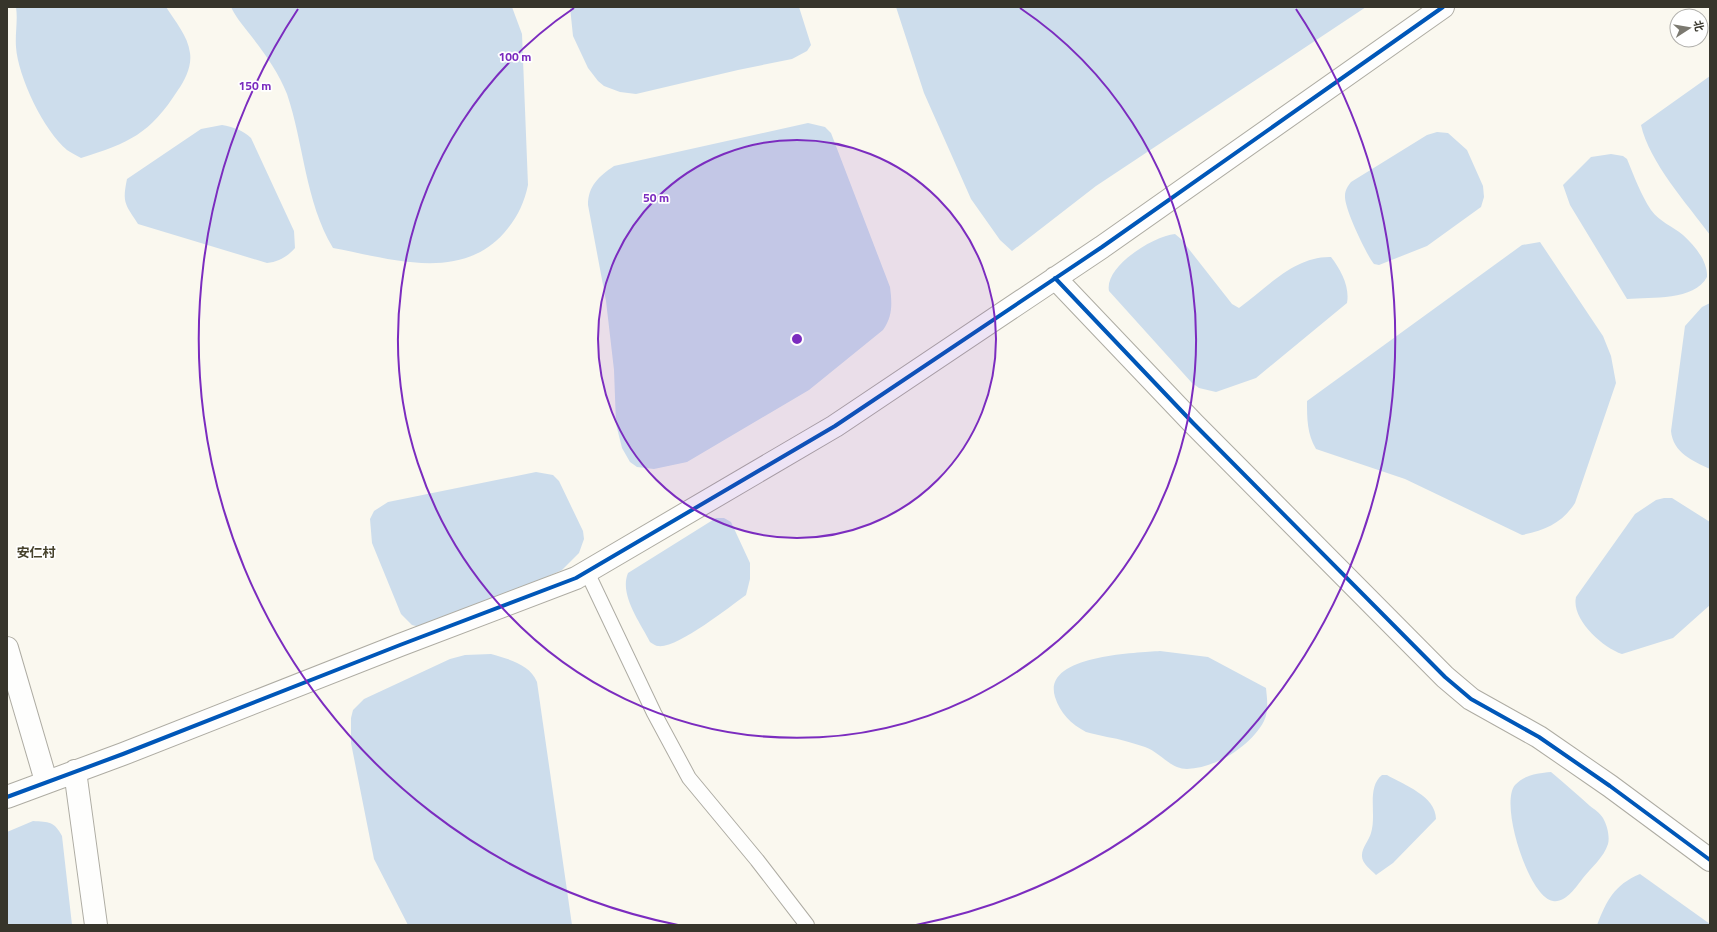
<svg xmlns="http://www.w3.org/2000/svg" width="1717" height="932" font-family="'Titillium Web','Noto Sans SC',sans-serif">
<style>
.water{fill:#cdddec}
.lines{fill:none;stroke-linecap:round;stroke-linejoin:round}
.service-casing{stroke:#aeaca3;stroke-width:16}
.minor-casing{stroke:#aeaca3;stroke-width:24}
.service{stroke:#fefefd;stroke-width:14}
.minor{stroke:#fefefd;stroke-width:22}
.cycleway-casing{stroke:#fff;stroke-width:6}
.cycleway{stroke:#0057b8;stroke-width:4}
.ring{fill:none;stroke:#7b2cbf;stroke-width:2}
.labels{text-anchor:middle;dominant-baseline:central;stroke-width:3.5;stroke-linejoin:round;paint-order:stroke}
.quarter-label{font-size:13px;font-weight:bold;fill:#46422c;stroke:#fff}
.centre{fill:#7b2cbf;stroke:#fff;stroke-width:2}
.ring-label{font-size:12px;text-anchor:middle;font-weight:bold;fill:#7b2cbf;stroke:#fff;stroke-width:3.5;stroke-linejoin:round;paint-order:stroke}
</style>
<rect width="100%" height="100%" fill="#faf8ef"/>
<path class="water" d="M16,7H166C175,21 188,36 190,53C192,66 185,80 178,90C150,134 129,143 81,158C76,155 71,153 67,150C44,131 18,77 16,47C15,34 18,20 16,7Z
M231,7H512L522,34L528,185C524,204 517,218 504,233C460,283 388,258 333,248C305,201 304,144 287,94C278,71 263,51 248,32C242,24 235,16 231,7Z
M570,7H799L811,45L807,51L792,59L738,70L636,94L620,92L604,86L598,81L588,68L573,36Z
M896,7H1366L1096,186L1012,251L1000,240L971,199L924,93Z
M1710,76V235C1688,205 1649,162 1641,125Z
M808,123L825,127L831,133L890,287C892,303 893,316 883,330L809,390L687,462L654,469L637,467L630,462L622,448L616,424L614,370L606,301L588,205C588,186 599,176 614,166Z
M222,125C233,127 243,130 251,138L294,231L295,248C288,256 279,262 267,263L138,224C125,204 122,203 127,179L201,129Z
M1437,132L1448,133L1467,150L1483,186L1484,197L1481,207L1427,246L1379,265L1374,264C1366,254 1344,208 1345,196C1345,190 1348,186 1351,182L1427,135Z
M1611,154L1623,156L1627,159C1634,176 1641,195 1651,210C1660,222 1672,226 1683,235C1694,245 1708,261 1707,277C1694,301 1652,297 1627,299L1570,205L1563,185L1591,157Z
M1175,234L1181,239L1232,304L1239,308C1267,288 1294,256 1331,257C1341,270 1350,287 1347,303L1256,378L1216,392L1199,388L1192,383L1109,291C1104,267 1153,236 1175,234Z
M1540,242L1603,336L1611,356L1616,383L1575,503C1562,523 1546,530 1522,535L1405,479L1316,449C1307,434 1307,418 1307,401L1522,245Z
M1710,303V469C1693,461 1673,453 1671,431L1685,326L1702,307Z
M536,472L553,475L559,481L583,531L584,539L579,553L562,570L458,616L420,627L412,625L401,614L372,543L370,519L374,511L388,502Z
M1664,498H1672L1710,522V605L1673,638L1622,654C1602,647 1571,619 1576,597L1635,514L1656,500Z
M716,518H724L731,522L750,563V579L746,595C729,607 677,649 658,646C656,646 653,644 650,642C640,622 619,595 628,573Z
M1160,651L1208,657L1266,688C1267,699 1269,710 1264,721C1251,746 1216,768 1187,769C1170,769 1160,752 1145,747C1132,743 1120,739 1107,737C1100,735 1092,734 1086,732C1071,724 1060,713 1055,697C1042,655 1135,653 1160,651Z
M491,654C508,659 530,664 537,682L572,925H408L374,859L351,743V718L353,710L364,699L450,659L465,655Z
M1551,772C1564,783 1577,794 1590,806C1594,809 1600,813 1603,818C1607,825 1610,836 1608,844C1604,857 1591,868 1583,878C1576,887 1566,903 1553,901C1529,898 1499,804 1515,785C1524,775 1538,773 1551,772Z
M1382,775H1387C1404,785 1436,796 1436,819L1393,863L1376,875C1371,870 1361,863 1362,855C1362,848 1369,840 1371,833C1377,814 1366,788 1382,775Z
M33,821C49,822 54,821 62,836L72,925H7V832Z
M1640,874L1710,924V925H1597C1607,900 1614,885 1640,874Z"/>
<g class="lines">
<defs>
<path id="service" d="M587,572L654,713L689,778L757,860L807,925"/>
<path id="minor" d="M1055,278L1193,423L1445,677L1471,699L1539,737L1610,786L1710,860
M7,648L46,781
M75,771L96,925
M7,797L123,754L400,645L576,578L835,426L1102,247L1443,7"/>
</defs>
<use href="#service" class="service-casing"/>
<use href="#minor" class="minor-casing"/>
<use href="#service" class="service"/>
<use href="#minor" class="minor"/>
<defs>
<path id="cycleway" d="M1055,278L1193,423L1445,677L1471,699L1539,737L1610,786L1710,860
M7,797L123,754L400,645L576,578L835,426L1102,247L1443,7"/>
</defs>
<use href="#cycleway" class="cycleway-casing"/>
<use href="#cycleway" class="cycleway"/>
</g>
<circle cx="797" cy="339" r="199" fill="#7b2cbf" fill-opacity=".12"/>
<g class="ring">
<circle cx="797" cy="339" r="199"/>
<path d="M1020 8A399 399 0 1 1 574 8"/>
<path d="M678 925A598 598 0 0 1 298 9M1296 9A598 598 0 0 1 916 925"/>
</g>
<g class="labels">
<g class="quarter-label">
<text x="36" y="552">安仁村</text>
</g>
</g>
<circle cx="797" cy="339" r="6" class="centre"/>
<g class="ring-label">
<text x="515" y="61">100 m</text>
<text x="255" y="90">150 m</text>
<text x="656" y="202">50 m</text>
</g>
<rect width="1717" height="932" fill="none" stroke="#37352b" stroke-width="16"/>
<g transform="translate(1689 28) rotate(78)"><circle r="19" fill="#ffffff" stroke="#afaeaa"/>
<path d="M0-3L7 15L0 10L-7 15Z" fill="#7b7970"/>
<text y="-6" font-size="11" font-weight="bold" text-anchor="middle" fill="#37352b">北</text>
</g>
</svg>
